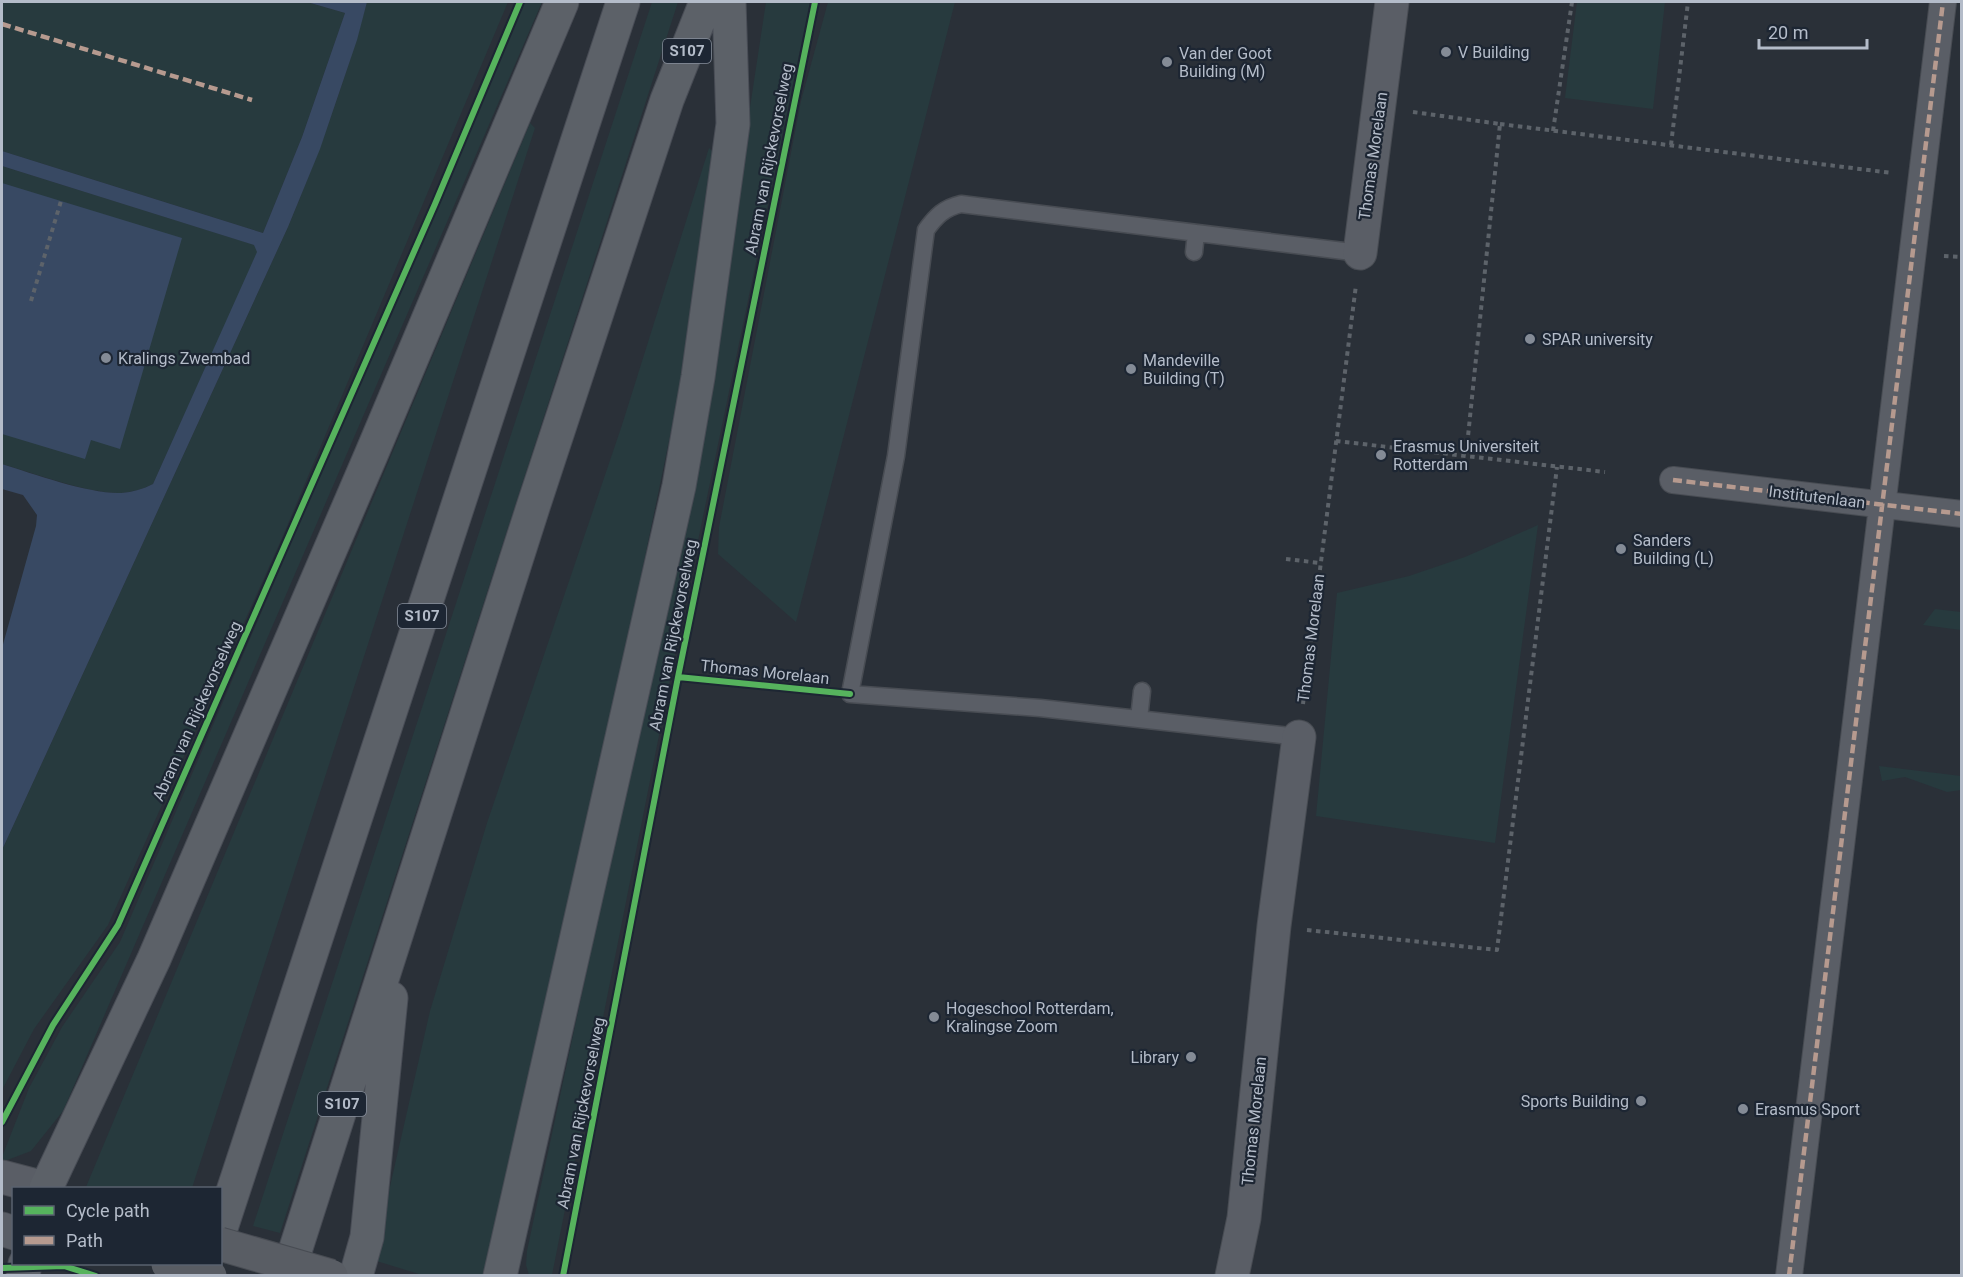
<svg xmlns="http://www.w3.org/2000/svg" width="1963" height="1277" font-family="Roboto,sans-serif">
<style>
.green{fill:#273a3e}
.water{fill:#384963}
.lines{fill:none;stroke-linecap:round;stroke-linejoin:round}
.service-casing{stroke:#484c53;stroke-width:19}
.pedestrian-casing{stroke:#484c53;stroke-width:28}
.minor-casing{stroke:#484c53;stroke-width:35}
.tertiary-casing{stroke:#484c53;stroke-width:35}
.primary-casing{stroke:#484c55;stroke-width:35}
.path{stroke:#5d636a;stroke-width:4;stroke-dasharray:4.5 4.5;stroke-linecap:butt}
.service{stroke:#5a5e66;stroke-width:16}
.pedestrian{stroke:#5a5e66;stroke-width:26}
.minor{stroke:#5a5e66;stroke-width:33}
.tertiary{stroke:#5a5e66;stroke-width:33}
.primary{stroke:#5c6168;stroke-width:33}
.secondary-bridge-casing{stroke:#484c53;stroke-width:35;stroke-linecap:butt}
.secondary-bridge{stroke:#595d64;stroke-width:33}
.quiet{stroke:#b69a8f;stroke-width:4.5;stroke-dasharray:9 4.5;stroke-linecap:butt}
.cycleway-casing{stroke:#1d2633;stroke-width:10}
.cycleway{stroke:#56b35d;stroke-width:6}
.poi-dot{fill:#848b96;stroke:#1d2633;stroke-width:2}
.labels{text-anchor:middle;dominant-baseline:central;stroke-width:4.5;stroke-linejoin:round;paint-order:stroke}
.shield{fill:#1d2633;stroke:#878f9c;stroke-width:1.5}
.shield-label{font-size:15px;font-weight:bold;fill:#b4bcc9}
.poi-label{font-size:16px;fill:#b4bcc9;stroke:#1d2633;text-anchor:start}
.street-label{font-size:16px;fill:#b4bcc9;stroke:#1d2633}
</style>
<rect width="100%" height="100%" fill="#2a3038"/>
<path class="green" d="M2,2H307L345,13L302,137L263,233L2,151Z
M367,2H508L282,538L108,925L34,1029L2,1090V850L288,227C319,153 346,79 367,2Z
M523,2H542L63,1111L31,1151L2,1162V1157L29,1088L62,1027L120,942Z
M652,2H678L280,1233L253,1226Z
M766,2H810L689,584L552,1275H529L526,1265L527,1251L682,524L709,377Z
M828,2H955L796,622L718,554L719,527L801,101Z
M1577,2H1665L1653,109L1565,98Z
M530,123L535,128L192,1188L86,1187Z
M709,148L714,153L682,378L617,692L491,1275H422L370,1259L376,1248L430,1011L487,823L622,425Z
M2,166L255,245L258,252L153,484C143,489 133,492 121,493C89,494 34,473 2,464Z
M1538,525L1495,843L1316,816L1337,593L1409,576L1465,557Z
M1935,609L1961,612V630L1923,625Z
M1879,766L1961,776V790L1947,792L1905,777L1882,781Z"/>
<path class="water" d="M307,2H367L357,40L320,149L288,227L2,850V648L36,526L37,515L23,495L2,489V464C34,474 89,494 121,493C133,492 143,489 153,484L257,252L254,245L2,166V151L263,233L302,137L345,13Z
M2,183L182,238L120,449L91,440L85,459L2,434Z"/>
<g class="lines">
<defs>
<path id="service" d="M1194,252L1196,233
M1139,719L1142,691
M1299,737L1040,708L850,694L896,456L926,230C936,216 944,208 961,204L1360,253"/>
<path id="pedestrian" d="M1673,480L1962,514
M1789,1276L1943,2"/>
<path id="minor" d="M1360,253L1392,2
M1232,1276L1244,1218L1274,926L1299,737"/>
<path id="tertiary" d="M2,1177L44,1188
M2,1229L14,1233"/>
<path id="primary" d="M46,1188L154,959L371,455L562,2
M220,1231L623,2
M23,1276L25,1264
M287,1276L534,504L667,100L706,2
M356,1276L367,1237L391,998
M500,1276L679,486L698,377L733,124L729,2"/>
</defs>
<use href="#service" class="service-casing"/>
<use href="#pedestrian" class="pedestrian-casing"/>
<use href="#minor" class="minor-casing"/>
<use href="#tertiary" class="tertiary-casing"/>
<use href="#primary" class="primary-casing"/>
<path class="path" d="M1413,112L1500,124L1466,456
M1500,124L1892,173
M1553,131L1572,2
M1671,145L1688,2
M1944,256L1962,257
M31,301L61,201
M1336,441L1605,472
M1286,559L1320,563
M1303,704L1356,285
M1307,930L1497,950L1557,467"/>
<use href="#service" class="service"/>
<use href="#pedestrian" class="pedestrian"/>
<use href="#minor" class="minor"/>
<use href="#tertiary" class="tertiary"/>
<use href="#primary" class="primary"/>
<defs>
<path id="secondary-bridge" d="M220,1244L331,1276
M168,1264L210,1276"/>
</defs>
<use href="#secondary-bridge" class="secondary-bridge-casing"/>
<use href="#secondary-bridge" class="secondary-bridge"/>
<path class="quiet" d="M2,24L252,100
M1673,480L1962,514
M1789,1276L1943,2"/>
<defs>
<path id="cycleway" d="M678,677L850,694
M2,1122L53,1025L118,925L435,204L520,2
M2,1268L64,1266L96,1276
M563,1276L678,677L815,2"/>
</defs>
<use href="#cycleway" class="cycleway-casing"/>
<use href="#cycleway" class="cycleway"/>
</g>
<g class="poi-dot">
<circle cx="1446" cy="52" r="6"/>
<circle cx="1167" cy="62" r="6"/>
<circle cx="1530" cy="339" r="6"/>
<circle cx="106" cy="358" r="6"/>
<circle cx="1131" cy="369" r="6"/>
<circle cx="1381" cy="455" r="6"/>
<circle cx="1621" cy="549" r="6"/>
<circle cx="934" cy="1017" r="6"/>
<circle cx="1191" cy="1057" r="6"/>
<circle cx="1641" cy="1101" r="6"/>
<circle cx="1743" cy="1109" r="6"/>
</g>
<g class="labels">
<g class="shield">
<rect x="663" y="39" width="48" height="24" rx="4.5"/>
<rect x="398" y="604" width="48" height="24" rx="4.5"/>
<rect x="318" y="1092" width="48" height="24" rx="4.5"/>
</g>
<g class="shield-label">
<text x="687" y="51">S107</text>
<text x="422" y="616">S107</text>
<text x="342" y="1104">S107</text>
</g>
<g class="poi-label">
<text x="1458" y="52">V Building</text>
<text x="1179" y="53">Van der Goot<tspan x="1179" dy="18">Building (M)</tspan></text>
<text x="1542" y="339">SPAR university</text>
<text x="118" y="358">Kralings Zwembad</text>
<text x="1143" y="360">Mandeville<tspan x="1143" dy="18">Building (T)</tspan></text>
<text x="1393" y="446">Erasmus Universiteit<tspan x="1393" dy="18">Rotterdam</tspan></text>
<text x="1633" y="540">Sanders<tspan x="1633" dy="18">Building (L)</tspan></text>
<text x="946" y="1008">Hogeschool Rotterdam,<tspan x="946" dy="18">Kralingse Zoom</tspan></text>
<text x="1179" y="1057" text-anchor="end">Library</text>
<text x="1629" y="1101" text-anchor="end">Sports Building</text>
<text x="1755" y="1109">Erasmus Sport</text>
</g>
<g class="street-label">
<text transform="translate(1373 156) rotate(-82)">Thomas Morelaan</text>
<text transform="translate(769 159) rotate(-79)">Abram van Rijckevorselweg</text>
<text transform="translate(1817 497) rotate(7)">Institutenlaan</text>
<text transform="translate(673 635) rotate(-79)">Abram van Rijckevorselweg</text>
<text transform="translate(1311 638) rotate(-83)">Thomas Morelaan</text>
<text transform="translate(765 672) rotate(6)">Thomas Morelaan</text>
<text transform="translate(197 711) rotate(-66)">Abram van Rijckevorselweg</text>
<text transform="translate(581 1113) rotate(-79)">Abram van Rijckevorselweg</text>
<text transform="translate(1254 1121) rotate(-84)">Thomas Morelaan</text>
</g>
</g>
<rect width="1963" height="1277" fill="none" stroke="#b4bcc9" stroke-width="6"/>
<rect x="12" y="1187" width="210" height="78" fill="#1d2633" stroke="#59626f" stroke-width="1.5"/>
<rect x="24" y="1206" width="30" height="9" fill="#56b35d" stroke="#59626f" stroke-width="1.5"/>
<text x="66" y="1217" font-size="18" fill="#b4bcc9">Cycle path</text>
<rect x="24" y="1236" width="30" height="9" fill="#b69a8f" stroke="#59626f" stroke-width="1.5"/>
<text x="66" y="1247" font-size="18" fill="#b4bcc9">Path</text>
<path d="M1759 39v9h108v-9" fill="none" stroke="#b4bcc9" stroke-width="3"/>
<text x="1768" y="39" font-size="18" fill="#b4bcc9" stroke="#1d2633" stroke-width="4.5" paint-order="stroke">20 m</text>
</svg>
